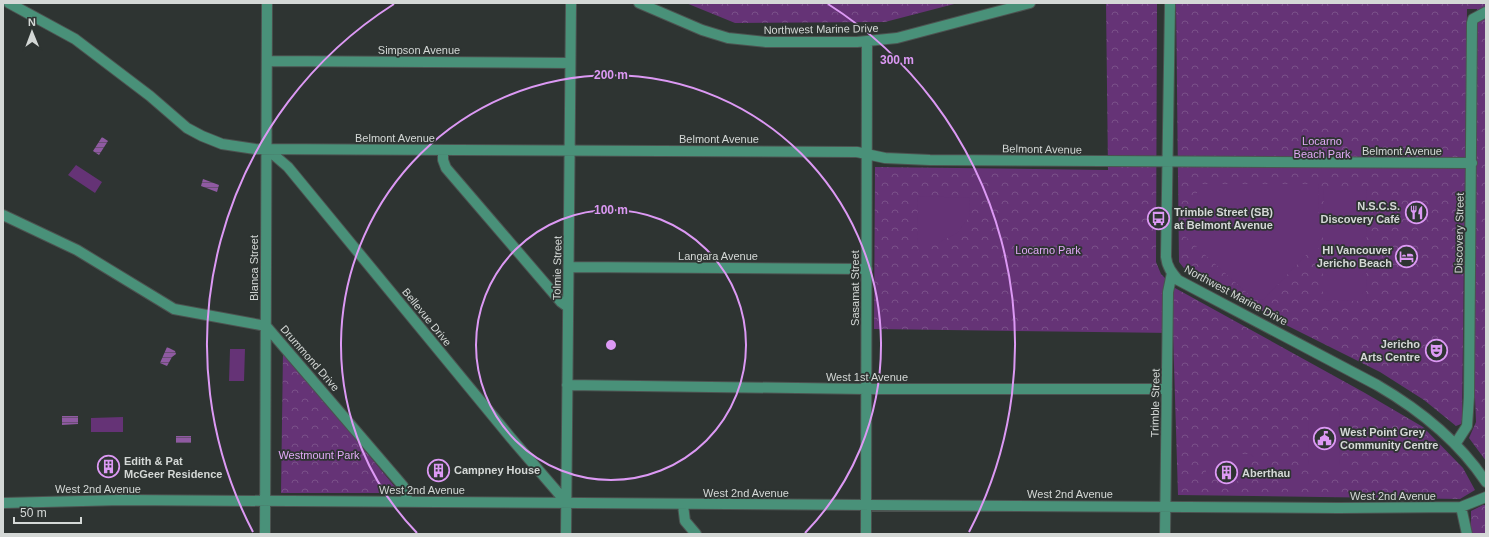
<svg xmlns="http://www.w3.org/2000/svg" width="1489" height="537" font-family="Arial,sans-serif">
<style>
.forest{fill:url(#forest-crowns)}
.garden{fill:#653376}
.water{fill:url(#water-rules)}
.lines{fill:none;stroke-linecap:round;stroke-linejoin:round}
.minor-casing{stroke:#4c5250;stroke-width:12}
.minor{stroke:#499179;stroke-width:10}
.ring{fill:none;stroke:#dc99f4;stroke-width:2}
.labels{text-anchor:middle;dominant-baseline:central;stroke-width:3.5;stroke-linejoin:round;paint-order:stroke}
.street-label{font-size:11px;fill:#d4d8d6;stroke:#2e3432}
.park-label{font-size:11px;fill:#e1a9f6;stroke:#2e3432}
.poi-label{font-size:11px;font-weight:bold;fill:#d4d8d6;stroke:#2e3432;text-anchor:start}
.centre{fill:#dc99f4;stroke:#2e3432;stroke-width:2}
.ring-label{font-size:12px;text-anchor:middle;font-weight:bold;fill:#dc99f4;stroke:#2e3432;stroke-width:3.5;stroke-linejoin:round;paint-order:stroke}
</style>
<defs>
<pattern id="forest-crowns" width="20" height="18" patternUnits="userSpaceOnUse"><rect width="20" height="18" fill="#653376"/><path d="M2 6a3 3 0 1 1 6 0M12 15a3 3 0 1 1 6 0" fill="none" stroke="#7a5089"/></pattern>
<pattern id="water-rules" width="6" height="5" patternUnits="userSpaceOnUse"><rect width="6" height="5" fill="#8f5aa2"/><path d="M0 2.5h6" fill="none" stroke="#6b4f76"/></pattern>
</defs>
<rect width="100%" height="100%" fill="#2e3432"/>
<path class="forest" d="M686,3H958L885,22L735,23Z
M1106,3H1157L1156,262L1161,274L1175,288L1365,393L1423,427L1463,468L1475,490L1460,499L1178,495L1173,333L874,329L875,167L1108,170Z
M1176,3H1486V461L1469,438L1476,422L1474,372L1477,9H1467L1462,420L1461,424L1456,426L1424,400L1380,372L1278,321L1220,284L1187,272L1179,262Z
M283,351L400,493H281Z
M1483,505H1486V534H1471V511Z"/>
<path class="garden" d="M76,165L102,182L95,193L68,175Z
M1197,184H1319L1318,215L1323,219L1324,189H1367L1366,301L1323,300V236L1318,241V252H1309L1264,299L1255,300L1201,251H1197V247L1179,231L1197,214Z
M918,196L970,198L969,217L957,233L938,243H917Z
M230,349H245L244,381H229Z
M1309,411H1340L1339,465H1308Z
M123,417V432H91V418Z
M1220,451H1237V454H1250L1254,457V461L1248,464V467L1246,468V481H1234L1233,488H1224V479H1206V459H1210V454H1220Z
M1288,473H1301V492H1288Z"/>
<path class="water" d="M102,137L108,141L99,155L93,151Z
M203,179L219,185L217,192L201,186Z
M167,347L175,351L176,354L172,357L167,366L160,363Z
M62,416H78V424L62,425Z
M176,436H191V443H176Z"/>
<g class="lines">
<defs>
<path id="minor" d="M9,3L75,39L150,96L187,128L202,136L222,144L255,149L857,152L885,158L930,160L1472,163
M639,3L702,30L728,38L766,42H857L897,38L1030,3
M1170,3L1166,257C1167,267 1172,273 1178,280L1377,385C1420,410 1458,440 1486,482
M267,61L570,63
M267,149L288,167L511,438L566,502
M443,150V160L446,168L561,302L568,307
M3,215L77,250L174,309L266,326L403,486L406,491L407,502
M569,267L867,269
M567,385L866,389H1167
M1456,443L1467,426L1469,397L1472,23L1473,19L1486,12
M3,503L122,500L1339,508L1461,507L1486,497
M683,505L685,521L696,534
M1461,507L1467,534
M265,534L267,3
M566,534L571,3
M866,534L867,41
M1165,534L1168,292L1172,273"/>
</defs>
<use href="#minor" class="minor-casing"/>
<use href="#minor" class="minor"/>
</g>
<g class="ring">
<circle cx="611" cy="345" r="135"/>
<path d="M417 533A270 270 0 1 1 805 533"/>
<path d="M253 532A404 404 0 0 1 394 4M828 4A404 404 0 0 1 969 532"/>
</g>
<defs>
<symbol id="restaurant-ring" viewBox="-11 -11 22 22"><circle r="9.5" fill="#2e3432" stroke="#dc99f4" stroke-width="1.5"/><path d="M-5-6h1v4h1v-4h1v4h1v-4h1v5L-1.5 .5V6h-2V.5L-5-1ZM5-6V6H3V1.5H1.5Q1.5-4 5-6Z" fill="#dc99f4"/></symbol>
<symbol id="bus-ring" viewBox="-11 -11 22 22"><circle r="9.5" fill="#2e3432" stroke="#dc99f4" stroke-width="1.5"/><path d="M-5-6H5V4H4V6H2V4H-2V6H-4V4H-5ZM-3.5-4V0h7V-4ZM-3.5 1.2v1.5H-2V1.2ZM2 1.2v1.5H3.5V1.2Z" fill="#dc99f4"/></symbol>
<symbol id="hotel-ring" viewBox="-11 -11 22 22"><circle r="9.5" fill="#2e3432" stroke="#dc99f4" stroke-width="1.5"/><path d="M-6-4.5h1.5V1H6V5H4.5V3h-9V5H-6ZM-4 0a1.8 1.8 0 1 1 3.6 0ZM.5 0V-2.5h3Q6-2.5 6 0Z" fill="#dc99f4"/></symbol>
<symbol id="theatre-ring" viewBox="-11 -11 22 22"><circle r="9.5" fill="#2e3432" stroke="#dc99f4" stroke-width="1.5"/><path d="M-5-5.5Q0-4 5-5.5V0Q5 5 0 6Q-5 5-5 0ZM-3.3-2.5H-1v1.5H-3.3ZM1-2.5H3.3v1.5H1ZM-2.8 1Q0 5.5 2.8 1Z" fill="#dc99f4"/></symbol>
<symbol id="civic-ring" viewBox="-11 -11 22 22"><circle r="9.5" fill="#2e3432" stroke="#dc99f4" stroke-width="1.5"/><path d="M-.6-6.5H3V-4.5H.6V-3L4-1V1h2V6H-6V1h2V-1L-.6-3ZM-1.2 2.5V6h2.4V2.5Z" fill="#dc99f4"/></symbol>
<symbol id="building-ring" viewBox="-11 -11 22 22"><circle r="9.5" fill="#2e3432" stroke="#dc99f4" stroke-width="1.5"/><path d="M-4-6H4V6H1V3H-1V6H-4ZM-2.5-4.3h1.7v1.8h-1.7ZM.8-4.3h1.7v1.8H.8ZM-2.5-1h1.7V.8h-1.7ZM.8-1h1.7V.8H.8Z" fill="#dc99f4"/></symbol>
</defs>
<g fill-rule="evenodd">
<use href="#restaurant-ring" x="1404" y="200" width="25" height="25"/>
<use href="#bus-ring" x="1146" y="206" width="25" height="25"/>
<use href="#hotel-ring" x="1394" y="244" width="25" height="25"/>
<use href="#theatre-ring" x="1424" y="338" width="25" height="25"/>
<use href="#civic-ring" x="1312" y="426" width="25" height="25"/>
<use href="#building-ring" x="96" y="454" width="25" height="25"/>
<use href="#building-ring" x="426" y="458" width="25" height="25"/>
<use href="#building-ring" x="1214" y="460" width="25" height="25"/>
</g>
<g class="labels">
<g class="street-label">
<text transform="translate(821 29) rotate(-1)">Northwest Marine Drive</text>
<text x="419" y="50">Simpson Avenue</text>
<text x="395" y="138">Belmont Avenue</text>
<text x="719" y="139">Belmont Avenue</text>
<text transform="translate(1042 149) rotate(1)">Belmont Avenue</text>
<text x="1402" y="151">Belmont Avenue</text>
<text transform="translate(1459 233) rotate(-89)">Discovery Street</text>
<text x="718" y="256">Langara Avenue</text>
<text transform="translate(254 268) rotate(-90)">Blanca Street</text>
<text transform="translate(557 268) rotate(-89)">Tolmie Street</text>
<text transform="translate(855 288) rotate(-90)">Sasamat Street</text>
<text transform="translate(1236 295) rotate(28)">Northwest Marine Drive</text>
<text transform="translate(427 317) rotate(51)">Bellevue Drive</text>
<text transform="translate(310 358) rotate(49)">Drummond Drive</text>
<text x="867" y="377">West 1st Avenue</text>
<text transform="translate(1155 403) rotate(-89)">Trimble Street</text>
<text x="98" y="489">West 2nd Avenue</text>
<text x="422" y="490">West 2nd Avenue</text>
<text x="746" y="493">West 2nd Avenue</text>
<text x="1070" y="494">West 2nd Avenue</text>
<text x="1393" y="496">West 2nd Avenue</text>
</g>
<g class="park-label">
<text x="1322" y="141">Locarno<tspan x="1322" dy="13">Beach Park</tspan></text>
<text x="1048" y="250">Locarno Park</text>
<text x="319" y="455">Westmount Park</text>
</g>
<g class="poi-label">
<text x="1400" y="206" text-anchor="end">N.S.C.S.<tspan x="1400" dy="13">Discovery Café</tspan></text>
<text x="1174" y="212">Trimble Street (SB)<tspan x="1174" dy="13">at Belmont Avenue</tspan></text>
<text x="1392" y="250" text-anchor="end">HI Vancouver<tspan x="1392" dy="13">Jericho Beach</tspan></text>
<text x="1420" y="344" text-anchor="end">Jericho<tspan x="1420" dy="13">Arts Centre</tspan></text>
<text x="1340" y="432">West Point Grey<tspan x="1340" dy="13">Community Centre</tspan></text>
<text x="124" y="461">Edith &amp; Pat<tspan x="124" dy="13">McGeer Residence</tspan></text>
<text x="454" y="470">Campney House</text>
<text x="1242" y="473">Aberthau</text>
</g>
</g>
<circle cx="611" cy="345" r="6" class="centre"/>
<g class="ring-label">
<text x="897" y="64">300 m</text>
<text x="611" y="79">200 m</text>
<text x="611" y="214">100 m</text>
</g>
<rect width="1489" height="537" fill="none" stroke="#d4d8d6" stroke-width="8"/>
<g transform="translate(32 32) rotate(359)" stroke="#2e3432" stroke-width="3" paint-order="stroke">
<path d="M0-3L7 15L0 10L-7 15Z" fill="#d4d8d6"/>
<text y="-6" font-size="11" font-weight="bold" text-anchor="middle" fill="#d4d8d6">N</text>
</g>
<path d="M14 517v6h67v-6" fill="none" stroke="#d4d8d6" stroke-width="2"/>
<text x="20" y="517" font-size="12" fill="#d4d8d6" stroke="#2e3432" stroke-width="3" paint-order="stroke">50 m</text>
</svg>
